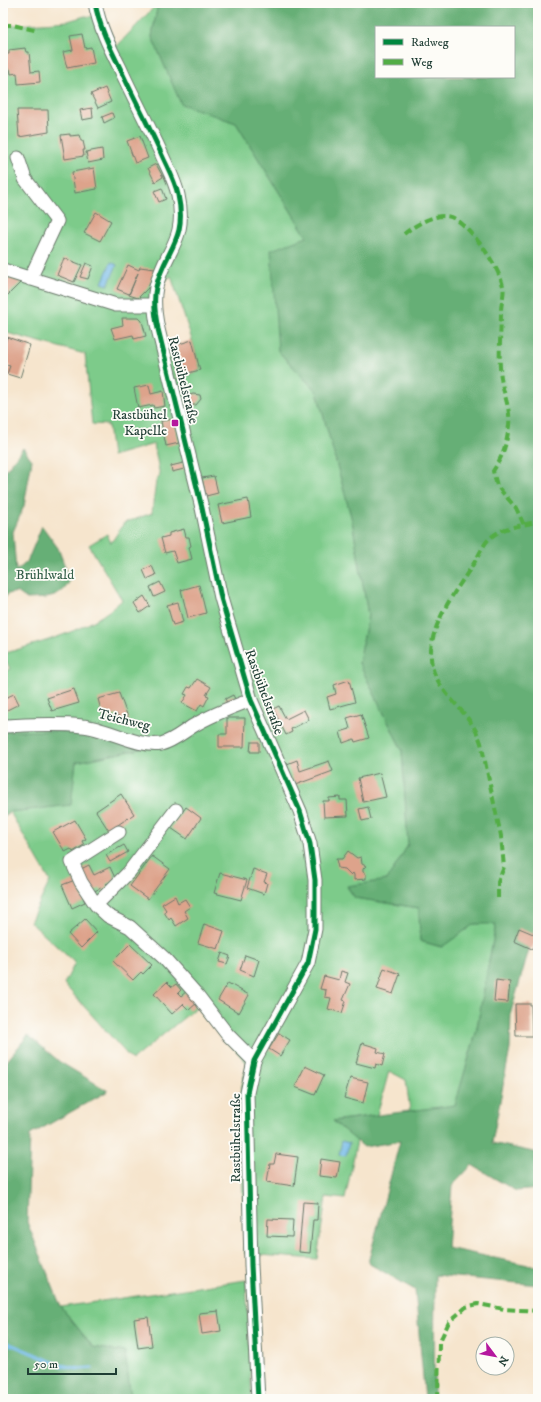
<svg xmlns="http://www.w3.org/2000/svg" width="541" height="1402" font-family="'IM FELL DW Pica',serif">
<style>
.green{fill:#7dcb8a;stroke:#4e845f;fill-rule:evenodd}
.forest{fill:#66af76;stroke:#427655;fill-rule:evenodd}
.water{fill:#6eb8e7;stroke:#467a8e}
.lines{fill:none;stroke-linecap:round;stroke-linejoin:round}
.stream{stroke:#6eb8e7;stroke-width:3.5}
.building{fill:#dda38b}
.minor-casing{stroke:#6a786a;stroke-width:15}
.minor{stroke:#fff;stroke-width:13}
.quiet{stroke:#52ad45;stroke-width:4;stroke-dasharray:8 4;stroke-linecap:butt}
.cycleway-casing{stroke:#fdfcf7;stroke-width:8}
.cycleway{stroke:#00873e;stroke-width:5}
.poi-dot{fill:#b5179e;stroke:#fdfcf7;stroke-width:1.5}
.labels{text-anchor:middle;dominant-baseline:central;stroke-width:3.5;stroke-linejoin:round;paint-order:stroke}
.street-label{font-size:14px;fill:#1f3d34;stroke:#fdfcf7}
.poi-label{font-size:14px;fill:#1f3d34;stroke:#fdfcf7;text-anchor:end}
.park-label{font-size:14px;fill:#36604a;stroke:#fdfcf7}
</style>
<rect width="100%" height="100%" fill="#fdfcf7"/>
<filter id="ink" filterUnits="userSpaceOnUse"><feTurbulence type="fractalNoise" baseFrequency=".025" numOctaves="2"/><feDisplacementMap in="SourceGraphic" scale="8" xChannelSelector="R" yChannelSelector="G"/><feConvolveMatrix kernelMatrix="1 2 1 2 8 2 1 2 1" color-interpolation-filters="sRGB"/></filter>
<filter id="wash" filterUnits="userSpaceOnUse"><feTurbulence type="fractalNoise" baseFrequency=".012" numOctaves="4" result="noise"/><feDisplacementMap in="SourceGraphic" scale="16" xChannelSelector="R" yChannelSelector="G"/><feGaussianBlur stdDeviation="0.9" result="paint"/><feColorMatrix in="noise" values="0 0 0 0 0 0 0 0 0 0 0 0 0 0 0 0 0 1.4 0 .05"/><feComposite in="paint" operator="in"/></filter>
<g filter="url(#wash)">
<rect width="100%" height="100%" fill="#f6e5cd"/>
<path class="green" d="M158,3L152,37L181,103L236,123L307,237L278,351L317,392L352,520L368,615L359,663L402,750L408,845L387,880L347,887L355,898L419,908L420,941L441,947L474,924L496,923L476,1033L455,1106L410,1111L406,1080L389,1071L377,1115L333,1121L357,1141L345,1199L326,1197L317,1259L245,1254L239,1099L247,1063L197,1007L132,1060L64,984L75,963L30,922L50,881L10,812L70,805L76,762L140,749L3,731V672L10,669L3,654C44,641 90,631 122,600L89,545L107,534L111,543L124,523L152,513L156,481L160,476L154,444L112,456L108,425L92,424L85,354L3,332V26L68,21L85,16L104,18L116,47ZM171,276L192,340L200,370L177,379L164,334L158,297L162,284Z
M246,1280L252,1399H131L125,1352L93,1347L61,1307Z"/>
<path class="forest" d="M158,3H538V925H536L511,1012L510,1049L492,1143L538,1153V1189L516,1191L472,1165L452,1186L447,1248L538,1267V1285L435,1275L434,1399H425L415,1290L368,1263L400,1141L364,1147L333,1121L455,1105L476,1033L496,924H474L442,947L420,941L419,908L355,898L347,886L387,880L408,845L402,750L359,663L368,615L352,520L317,392L278,351L271,250L307,237L236,123L181,104L152,37ZM376,27H514V77H376Z
M23,448L32,460L24,506L13,532L16,571L27,562L42,526L58,548L70,580C61,600 46,598 27,599L17,592L8,594L3,600V469H7Z
M3,731H78L141,749L76,762L71,805L10,812L3,817Z
M28,1035L60,1062L108,1091L30,1135L27,1222L61,1307L93,1347L125,1352L131,1399H3V1066Z"/>
<path class="water" d="M111,262L117,265L108,285L102,283Z
M342,1141L349,1143L346,1156L339,1155Z"/>
<g class="lines">
<path class="stream" d="M3,1341L60,1365L79,1369L92,1368"/>
</g>
<g id="blocks">
<path class="building" d="M82,34L85,48L91,47L94,63L67,68L63,52L73,50L70,36Z
M25,48L26,52H29L31,72L39,71L40,82L18,84L17,73L11,74L10,69H6L4,54H9V50Z
M105,88L111,102L98,108L91,94Z
M92,108L93,118L82,120L80,110Z
M17,110H48L49,132L19,137Z
M112,113L114,118L104,123L102,117Z
M70,134V136L79,135L81,141H83L85,150H83L84,156L65,159L61,135Z
M140,136L148,158L135,163L127,141Z
M102,149L103,160L88,163L86,152Z
M156,164L163,177L155,182L148,168Z
M94,168L97,189L75,193L72,172Z
M3,170L7,172L3,181Z
M162,188L166,199L159,202L154,191Z
M96,212L111,221L100,241L84,233Z
M64,258L82,265L74,282L57,275Z
M86,263L93,266L88,279L80,277Z
M128,265L139,270L140,267L155,269L148,288L138,298L129,295L138,273L129,294L117,289Z
M3,276L21,282L8,295L3,293Z
M122,318H139L142,321L146,336L134,339L133,335L115,339L111,328L123,325Z
M7,337L30,345L20,378L7,374L10,366L3,364V350Z
M192,340L200,370L184,374L176,345Z
M149,385L151,394L163,391L165,406L154,408L153,405L138,408L134,388Z
M193,394L200,395L201,399L196,405H189L187,396Z
M174,419L179,443L166,446L161,421Z
M183,463L184,469L172,472L171,466Z
M214,476L218,493L206,496L202,478Z
M248,499L251,517L222,523L218,505Z
M184,529L186,537H189L191,546L189,547L192,559L177,563L173,551L165,553L161,538L169,536V533Z
M152,566L156,575L147,579L143,570Z
M160,582L165,592L154,597L150,587Z
M199,585L206,613L188,618L181,590Z
M144,596L150,606L140,613L134,603Z
M178,602L183,622L173,625L167,605Z
M197,679L211,687L206,695L209,696L204,706L201,704L197,711L182,703L187,695L184,694L188,687L191,688Z
M349,680L355,702L330,709L327,697L336,694L334,685Z
M74,689L79,703L52,711L47,698Z
M119,693L129,720L120,722L118,715L109,717L108,712L102,714L98,699Z
M3,694L5,698L14,694L19,704L3,712Z
M233,695L235,699L227,703L225,699Z
M279,706L286,719L304,710L309,720L291,729L292,732L286,735L273,709Z
M361,714L369,738L355,742L354,739L343,743L340,732L350,729L347,718Z
M227,718H245L244,747H219V734H227Z
M251,742H259V752H250Z
M297,760L300,771L329,761L333,771L295,785L287,764Z
M380,773L386,797L363,802L358,778Z
M121,794L134,814L109,831L96,811Z
M340,797V800H347L348,816L324,817L323,801H329V798Z
M186,807L201,818L187,839L171,828Z
M368,807L371,819L362,821L359,809Z
M75,820L86,839L82,841L84,845L73,852L71,849L65,852L53,832Z
M124,845L128,852L110,862L106,855Z
M348,851L357,858L361,857L362,864L366,866L363,869V872L366,874V879L354,880V875L353,873L351,875L345,869L338,868L336,859H342Z
M152,856L170,869L148,899L130,886Z
M89,865L94,875L110,867L116,880L106,884L108,888L102,891L101,888L92,892L81,869Z
M253,869L267,874L264,882L267,883L264,894L247,888Z
M220,873L247,880L241,900L214,893Z
M75,880L85,902L72,908L62,885Z
M175,896L178,903L185,899L190,907L184,911L188,918L176,926L171,918L169,920L164,912L166,910L162,904Z
M85,919L97,932L81,948L68,934Z
M204,924L224,931L218,949L198,943Z
M519,928L538,936L532,949L514,941Z
M130,944L152,965L143,974L141,972L133,980L113,961Z
M222,953L230,956L227,964L219,962Z
M245,955L259,960L254,976L240,970Z
M384,968L400,974L393,994L377,989Z
M341,971L348,973L345,982L350,984L343,1000L346,1001L342,1013L328,1009L331,998L325,997L326,990L320,989L324,976L339,980Z
M496,980L510,982L508,1002L494,1001Z
M167,982L172,987L176,984L181,990L178,993L181,996L187,991L198,1002L189,1010L183,1004L172,1014L154,994Z
M228,983L249,995L239,1013L218,1000Z
M515,1004H531L532,1036H516Z
M279,1033L290,1040L280,1056L269,1049Z
M362,1043L378,1048L377,1052L385,1054L382,1066L376,1064L375,1068L356,1063Z
M305,1066L324,1075L315,1095L295,1087Z
M350,1078L368,1082L363,1103L344,1098Z
M276,1154L298,1157L294,1186L267,1182L270,1164H274Z
M321,1159L340,1162L337,1178L319,1176Z
M303,1202L318,1203L317,1220H313L310,1253L299,1252Z
M268,1219L293,1220L292,1237L267,1236Z
M218,1311L221,1331L202,1334L199,1313Z
M148,1317L152,1346L138,1348L134,1319Z"/>
</g>
</g>
<g filter="url(#ink)">
<use href="#blocks" fill-opacity="0" stroke="#6a786a" stroke-width="1"/>
<g class="lines">
<defs>
<path id="minor" d="M95,3C99,26 110,48 120,68C133,97 148,124 161,153C167,167 175,180 178,195C188,241 165,249 156,287C153,301 155,315 158,329L202,508L221,598L251,700L300,811L310,844L315,880V929L308,963L254,1061L247,1093L251,1265L258,1399
M18,158L25,179L57,221L30,279
M3,270L116,305H154
M3,726C29,725 56,723 82,726C107,728 138,748 161,744C173,741 183,732 193,726C211,715 232,707 251,700
M176,810L129,872L96,905L108,916L130,927L164,958L198,996L227,1034L254,1061
M96,905L81,882L72,862L119,832"/>
</defs>
<use href="#minor" class="minor-casing"/>
<use href="#minor" class="minor"/>
<path class="quiet" d="M3,25H13L38,31
M404,234C415,225 436,212 451,217C470,224 499,267 503,286C505,293 501,303 501,310C501,332 498,357 501,378C503,394 511,408 509,425C507,443 503,456 493,471L497,486L516,508L524,525
M498,898V882L504,867L501,836L481,743C471,713 450,704 437,679C416,640 454,594 474,563C479,556 483,544 490,538C505,525 521,527 538,521
M438,1399L439,1343L449,1322L466,1307L478,1304L504,1309L538,1311"/>
<defs>
<path id="cycleway" d="M95,3C99,26 110,48 120,68C133,97 148,124 161,153C167,167 175,180 178,195C188,241 165,249 156,287C153,301 155,315 158,329L202,508L221,598L251,700L300,811L310,844L315,880V929L308,963L254,1061L247,1093L251,1265L258,1399"/>
</defs>
<use href="#cycleway" class="cycleway-casing"/>
<use href="#cycleway" class="cycleway"/>
</g>
</g>
<rect class="poi-dot" x="171" y="419" width="8" height="8" rx="2"/>
<g class="labels">
<g class="street-label">
<text transform="translate(183 380) rotate(76)">Rastbühelstraße</text>
<text transform="translate(264 692) rotate(70)">Rastbühelstraße</text>
<text transform="translate(124 720) rotate(14)">Teichweg</text>
<text transform="translate(236 1138) rotate(-90)">Rastbühelstraße</text>
</g>
<g class="poi-label">
<text x="167" y="415">Rastbühel<tspan x="167" dy="16">Kapelle</tspan></text>
</g>
<g class="park-label">
<text x="45" y="575">Brühlwald</text>
</g>
</g>
<rect width="541" height="1402" fill="none" stroke="#fdfcf7" stroke-width="16"/>
<rect x="375" y="26" width="140" height="52" fill="#fdfcf7" stroke="#a4b0a9"/>
<rect x="383" y="39" width="20" height="6" fill="#00873e" stroke="#a4b0a9"/>
<text x="411" y="46" font-size="12" fill="#1f3d34">Radweg</text>
<rect x="383" y="59" width="20" height="6" fill="#52ad45" stroke="#a4b0a9"/>
<text x="411" y="66" font-size="12" fill="#1f3d34">Weg</text>
<g transform="translate(495 1356) rotate(122)"><circle r="19" fill="#fdfcf7" stroke="#a4b0a9"/>
<path d="M0-3L7 15L0 10L-7 15Z" fill="#b5179e"/>
<text y="-6" font-size="11" font-weight="bold" text-anchor="middle" fill="#1f3d34">N</text>
</g>
<path d="M28 1368v6h88v-6" fill="none" stroke="#1f3d34" stroke-width="2"/>
<text x="34" y="1368" font-size="12" fill="#1f3d34" stroke="#fdfcf7" stroke-width="3" paint-order="stroke">50 m</text>
</svg>
